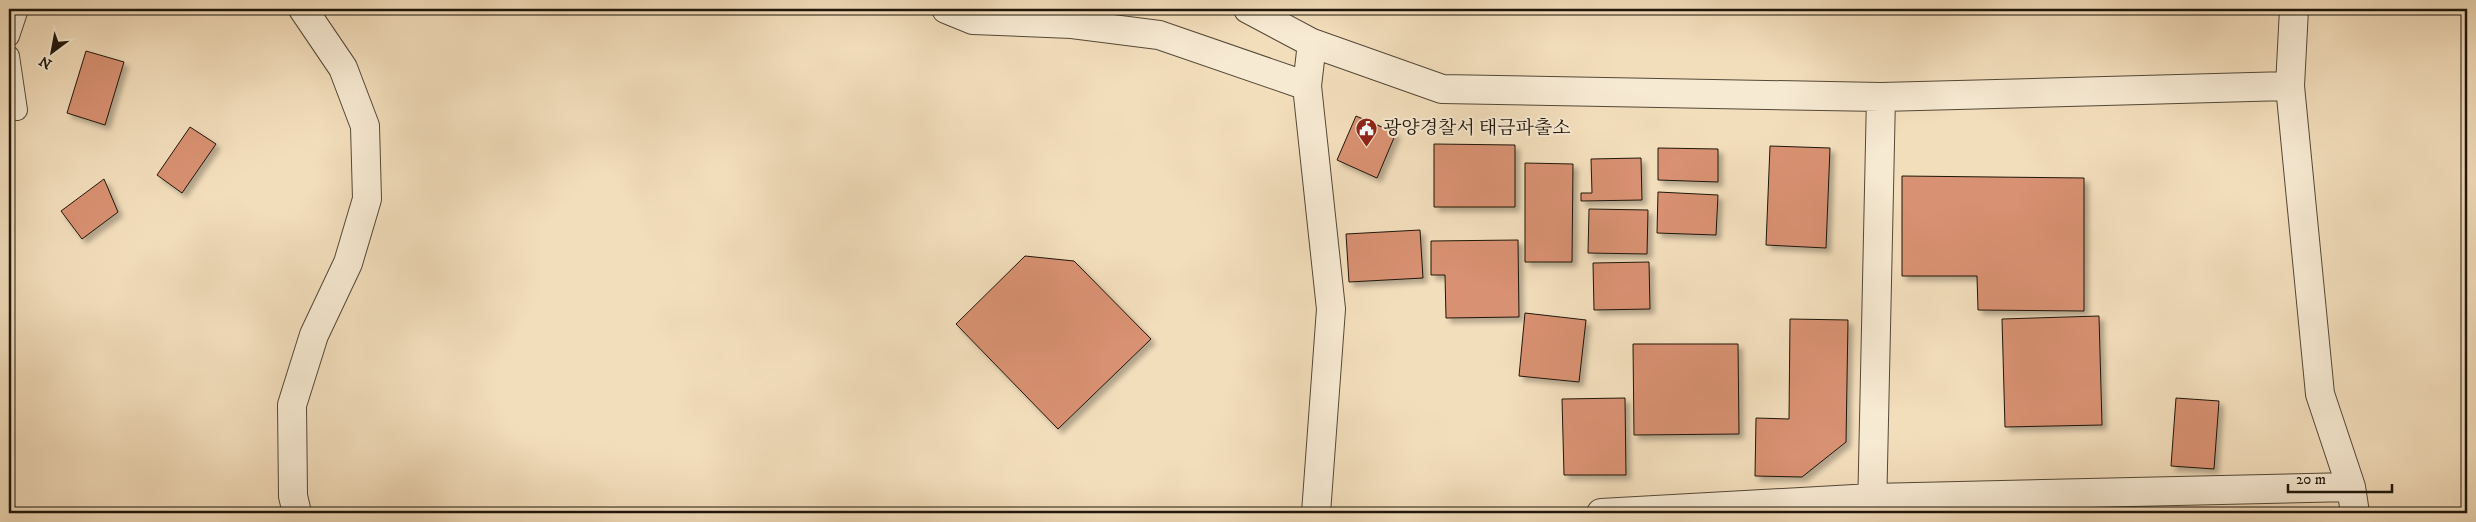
<svg xmlns="http://www.w3.org/2000/svg" width="2476" height="522" font-family="'IM FELL DW Pica','Noto Serif KR',serif">
<style>
.building{fill:#d89172;stroke:#1f160b;filter:url(#shadow)}
.lines{fill:none;stroke-linecap:round;stroke-linejoin:round}
.service-casing{stroke:#544837;stroke-width:22}
.minor-casing{stroke:#544837;stroke-width:30}
.service{stroke:#f7ead3;stroke-width:20}
.minor{stroke:#f7ead3;stroke-width:28}
.labels{text-anchor:middle;dominant-baseline:central;stroke-width:4;stroke-linejoin:round;paint-order:stroke}
.poi-label{font-size:19px;fill:#1f160b;stroke:#f7ead3;text-anchor:start}
</style>
<defs>
<filter id="shadow"><feDropShadow dx="4.5" dy="4.5" stdDeviation="2.5" flood-color="#0004"/></filter>
</defs>
<rect width="100%" height="100%" fill="#f3debc"/>
<filter id="stains"><feTurbulence type="fractalNoise" baseFrequency=".004" numOctaves="4"/><feColorMatrix values="0 0 0 0 .2 0 0 0 0 .09 0 0 0 0 .02 0 0 0 .5 -.17"/></filter>
<radialGradient id="worn" r=".72"><stop offset=".6" stop-color="#630" stop-opacity="0"/><stop offset="1" stop-color="#630" stop-opacity=".3"/></radialGradient>
<path class="building" d="M86,51L124,62L105,125L67,113Z
M1356,116L1396,133L1377,178L1337,160Z
M190,127L216,144L182,193L157,175Z
M1434,144L1515,145V207H1434Z
M1770,146L1830,148L1826,248L1766,245Z
M1658,148L1718,149V182L1658,180Z
M1641,158L1642,200L1581,201V193H1592L1591,159Z
M1525,163L1573,164L1572,262H1525Z
M1902,176L2084,178V311L1978,310L1977,276H1902Z
M104,179L118,212L82,239L61,211Z
M1658,192L1718,195L1716,235L1657,233Z
M1589,209L1648,210L1647,254L1588,253Z
M1420,230L1423,278L1349,282L1346,234Z
M1518,240L1519,317L1446,318L1445,275H1431V241Z
M1025,256L1074,261L1151,339L1058,429L956,324Z
M1649,262L1650,309L1594,310L1593,263Z
M1525,313L1586,320L1579,382L1519,376Z
M2099,316L2102,425L2005,427L2002,319Z
M1790,319L1848,320L1846,442L1802,477L1755,476L1756,418L1789,419Z
M1633,344H1738L1739,434L1634,435Z
M1625,398L1626,475H1564L1562,399Z
M2176,398L2219,401L2214,469L2171,466Z"/>
<g class="lines">
<defs>
<path id="service" d="M9,36L18,9
M9,56L17,110"/>
<path id="minor" d="M946,9L973,20L1072,24L1159,35L1307,86
M1248,9L1312,43L1442,89L1881,97L2290,86L2294,9
M1312,43L1307,86L1331,309L1316,513
M2290,86L2320,394L2351,487L2355,513
M297,513L293,496L292,405L314,335L348,263L367,199L365,126L343,68L303,9
M1601,513L1872,498L2351,487
M1872,513L1881,97"/>
</defs>
<use href="#service" class="service-casing"/>
<use href="#minor" class="minor-casing"/>
<use href="#service" class="service"/>
<use href="#minor" class="minor"/>
</g>
<defs>
<symbol id="civic-pin" viewBox="-11 -11 22 30"><path d="M0 17L-7.5 6A9.5 9.5 0 1 1 7.5 6Z" fill="#8f2418" stroke="#f7ead3"/><path d="M-.6-6.5H3V-4.5H.6V-3L4-1V1h2V6H-6V1h2V-1L-.6-3ZM-1.2 2.5V6h2.4V2.5Z" fill="#fff"/></symbol>
</defs>
<g fill-rule="evenodd">
<use href="#civic-pin" x="1354" y="116" width="25" height="34"/>
</g>
<g class="labels">
<g class="poi-label">
<text x="1383" y="128">광양경찰서 태금파출소</text>
</g>
</g>
<rect width="2476" height="522" fill="none" stroke="#f3debc" stroke-width="30"/>
<rect x="10" y="10" width="2456" height="502" fill="none" stroke="#1f160b" stroke-width="2.5"/>
<rect x="15" y="15" width="2446" height="492" fill="none" stroke="#1f160b"/>
<g transform="translate(52 52) rotate(212)" stroke="#f7ead3" stroke-width="4" paint-order="stroke">
<path d="M0-4L9 19L0 12L-9 19Z" fill="#1f160b"/>
<text y="-8" font-size="14" font-weight="bold" text-anchor="middle" fill="#1f160b">N</text>
</g>
<path d="M2288 484v8h104v-8" fill="none" stroke="#1f160b" stroke-width="2.5"/>
<text x="2296" y="484" font-size="15" fill="#1f160b" stroke="#f7ead3" stroke-width="4" paint-order="stroke">20 m</text>
<rect width="100%" height="100%" filter="url(#stains)"/>
<rect width="100%" height="100%" fill="url(#worn)"/>
</svg>
